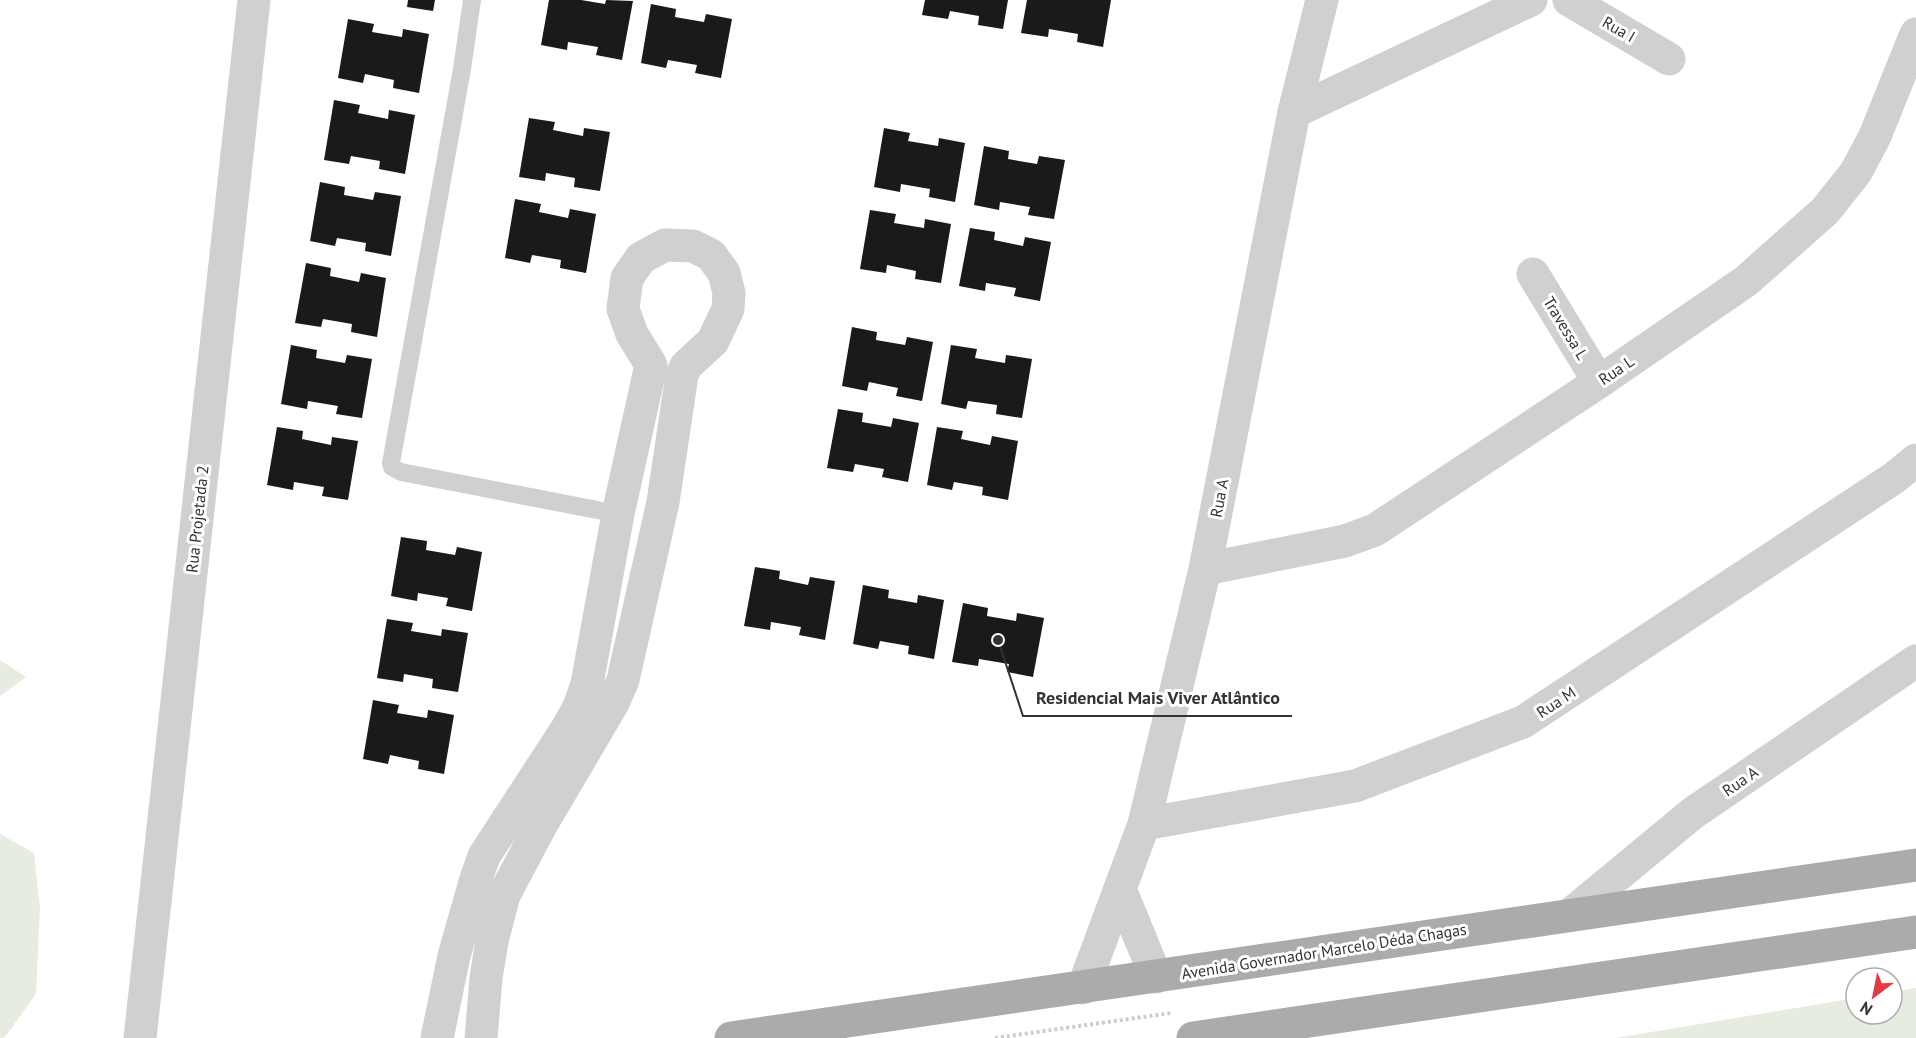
<svg xmlns="http://www.w3.org/2000/svg" width="1916" height="1038" font-family="'PT Sans',sans-serif">
<style>
.green{fill:#e6ecdf}
.building{fill:#1a1a1a}
.lines{fill:none;stroke-linecap:round;stroke-linejoin:round}
.path{stroke:#cdcdcd;stroke-width:4;stroke-dasharray:3 3;stroke-linecap:butt}
.lane{stroke:#d0d0d0;stroke-width:18}
.street{stroke:#d0d0d0;stroke-width:33}
.primary{stroke:#ababab;stroke-width:33}
.labels{text-anchor:middle;dominant-baseline:central;stroke-width:6;stroke-linejoin:round;paint-order:stroke}
.street-label{font-size:16px;fill:#333;stroke:#fff}
.leader{fill:none;stroke:#333;stroke-width:2}
.callout-dot{fill:#333;stroke:#fff;stroke-width:2}
.callout-label{font-size:18px;text-anchor:middle;font-weight:bold;fill:#333;stroke:#fff;stroke-width:6;stroke-linejoin:round;paint-order:stroke}
</style>
<rect width="100%" height="100%" fill="#fff"/>
<path class="green" d="M0,660L26,677L0,696Z
M0,834L34,853L40,908L36,994L5,1037L0,1038Z
M1916,988V1038H1615L1856,998V1014H1892V992Z"/>
<path class="building" d="M408,0H435L433,11L407,7Z
M549,0H581L605,4L606,0L633,1L622,60L596,55L598,47L568,42L567,50L541,45Z
M925,0H1008L1003,29L978,25L979,16L950,11L948,19L922,15Z
M1027,0H1111L1103,47L1077,42L1078,34L1049,29L1048,37L1021,33Z
M651,4L676,9L675,17L704,22L706,14L732,19L721,78L695,73L697,65L668,60L666,68L641,63Z
M348,19L374,24L372,32L402,37L403,29L429,34L419,93L393,88L394,80L365,74L363,83L338,78Z
M334,100L360,105L358,113L388,119L389,110L415,115L405,174L379,169L380,161L351,156L349,164L324,160Z
M529,118L555,122L553,130L583,136L584,128L610,132L600,191L574,187L575,178L546,173L545,181L519,177Z
M884,128L910,133L908,141L938,146L939,138L965,143L955,202L929,197L930,189L901,184L900,192L874,187Z
M984,146L1009,151L1008,159L1037,164L1039,156L1065,160L1054,219L1028,215L1030,207L1000,202L999,210L974,205Z
M320,182L345,187L344,195L373,200L375,192L401,196L391,256L365,251L366,243L337,238L335,246L310,241Z
M515,199L541,204L539,212L568,218L570,209L596,214L586,273L560,268L561,260L532,255L530,263L505,258Z
M870,210L896,214L894,223L924,228L925,219L951,224L941,283L915,279L916,271L887,265L886,273L860,269Z
M970,228L995,232L994,240L1023,246L1025,237L1051,242L1040,301L1014,296L1016,288L986,283L985,291L959,286Z
M306,263L331,268L330,276L359,282L361,273L386,278L377,337L351,332L352,324L323,319L321,327L295,323Z
M852,327L877,332L876,340L905,345L907,337L933,342L922,401L896,396L898,388L869,382L867,391L842,386Z
M291,345L317,350L316,358L345,363L347,355L372,359L362,418L336,414L338,406L308,401L307,409L281,404Z
M951,345L977,349L975,358L1005,363L1006,355L1032,359L1022,418L996,414L997,405L968,401L966,409L941,404Z
M838,409L863,413L862,422L891,427L893,418L919,423L908,482L882,477L884,469L855,464L853,472L827,468Z
M277,427L303,431L302,439L331,445L332,437L358,441L348,500L322,496L324,487L294,482L293,490L267,485Z
M937,427L963,431L961,439L990,445L992,436L1018,441L1008,500L982,495L983,487L954,482L952,490L927,485Z
M401,537L427,541L426,550L455,555L457,547L482,552L472,611L446,606L448,598L418,593L417,601L391,596Z
M755,567L780,571L779,579L808,585L810,577L835,581L825,640L799,635L801,627L771,622L770,630L744,626Z
M863,585L889,590L888,598L917,603L918,595L944,600L934,659L908,654L909,646L880,641L878,649L853,644Z
M963,603L988,608L987,616L1016,621L1017,613L1044,618L1033,677L1007,672L1009,664L979,659L978,666L952,662Z
M387,619L413,623L411,631L441,636L442,629L468,633L458,692L432,688L433,679L404,674L403,682L377,678Z
M373,700L399,705L397,713L427,718L428,710L454,715L444,774L418,769L419,761L390,755L388,764L363,759Z"/>
<g class="lines">
<path class="path" d="M995,1038L1171,1013"/>
<path class="lane" d="M472,0L462,69L391,463L392,467L401,472L618,514"/>
<path class="street" d="M1569,0L1669,59
M1294,112L1531,0
M1533,274L1599,382
M1205,569L1345,541L1375,530L1599,382L1746,281L1825,211L1856,172L1875,136L1916,34
M1144,824L1355,786L1523,722L1894,478L1916,460
M1120,889L1156,977
M1572,913L1693,813L1916,661
M1083,988L1144,824L1205,569L1294,112L1322,0
M140,1038L254,0
M437,1038L454,956L475,882L484,856L568,727L579,707L587,684L618,514L651,365L632,334L623,309L627,278L641,258L665,245L693,246L711,255L724,273L729,293L728,309L713,341L686,366L682,375L663,502L623,680L613,703L540,827L504,895L492,941L486,978L481,1038"/>
<path class="primary" d="M731,1038C1126,982 1521,921 1916,865
M1193,1038L1916,932"/>
</g>
<g class="labels">
<g class="street-label">
<text transform="translate(1619 29) rotate(30)">Rua I</text>
<text transform="translate(1566 328) rotate(59)">Travessa L</text>
<text transform="translate(1616 370) rotate(-34)">Rua L</text>
<text transform="translate(1219 498) rotate(-79)">Rua A</text>
<text transform="translate(197 519) rotate(-84)">Rua Projetada 2</text>
<text transform="translate(1556 702) rotate(-33)">Rua M</text>
<text transform="translate(1740 781) rotate(-34)">Rua A</text>
<text transform="translate(1324 951) rotate(-9)">Avenida Governador Marcelo Déda Chagas</text>
</g>
</g>
<path class="leader" d="M998 640L1023 716H1292"/>
<circle class="callout-dot" cx="998" cy="640" r="6"/>
<g class="callout-label">
<text x="1158" y="704">Residencial Mais Viver Atlântico</text>
</g>
<g transform="translate(1874 996) rotate(212)"><circle r="28" fill="#ffffff" stroke="#adadad" stroke-width="1.5"/>
<path d="M0-4.5L10 22L0 15L-10 22Z" fill="#e63946"/>
<text y="-9" font-size="16" font-weight="bold" text-anchor="middle" fill="#333333">N</text>
</g>
</svg>
